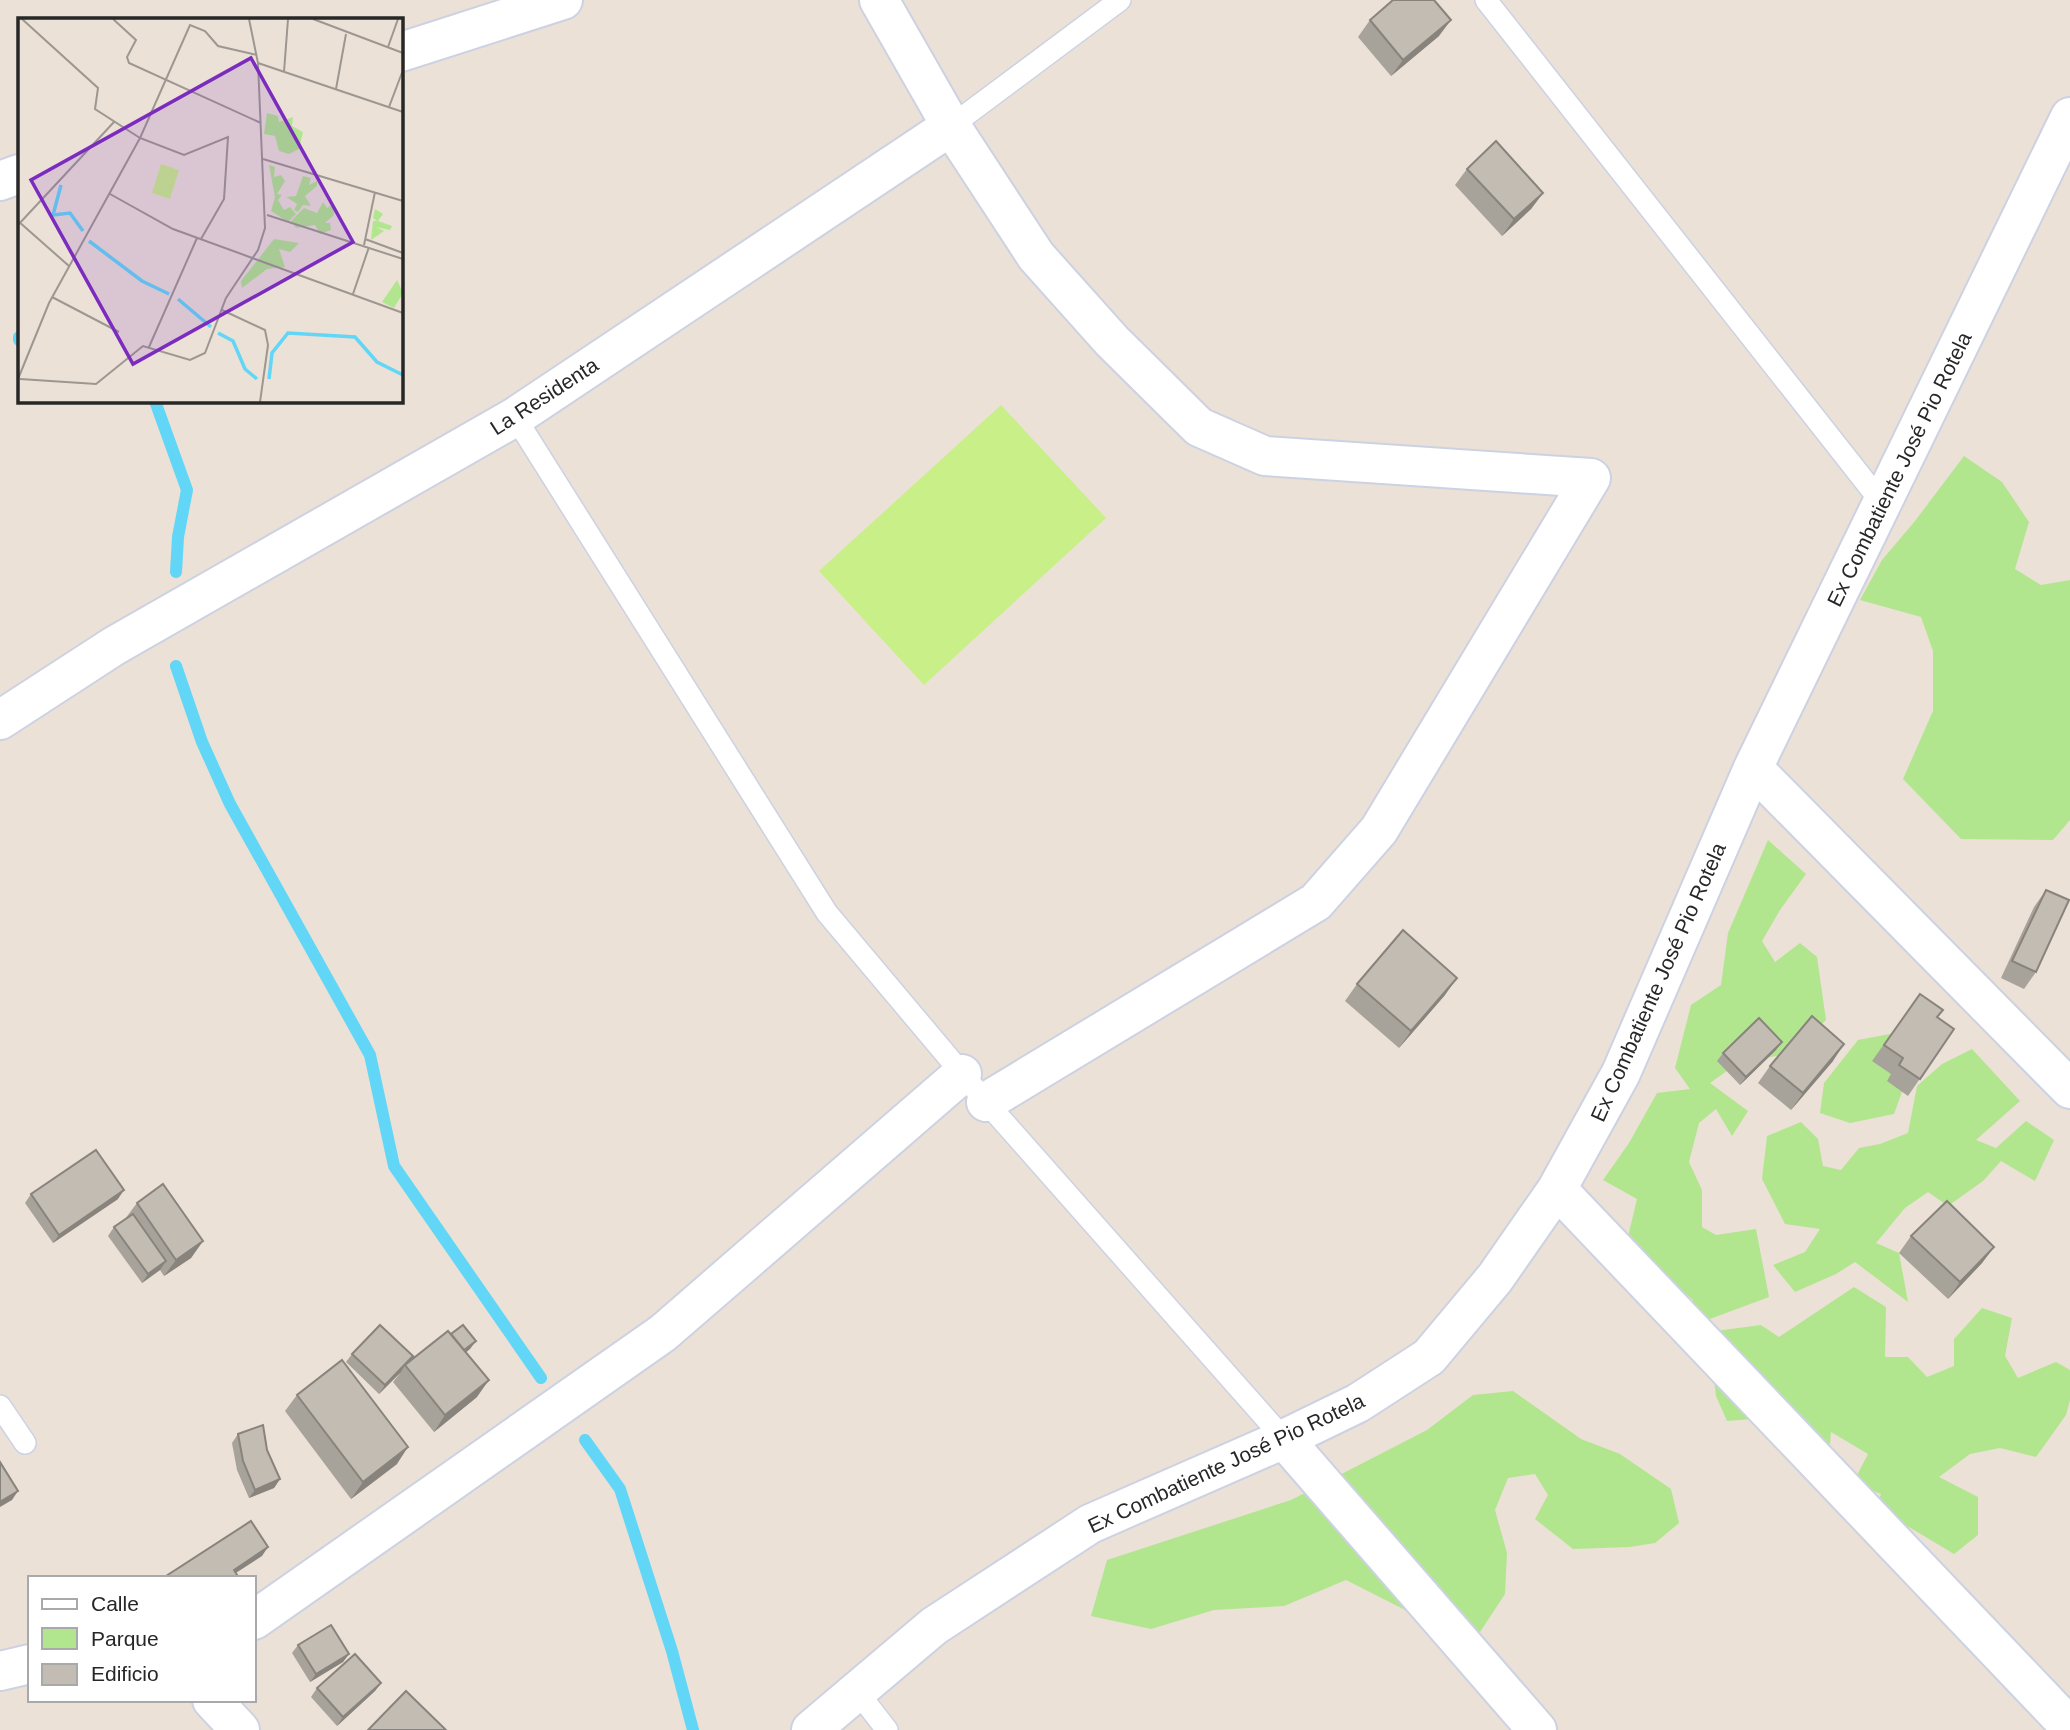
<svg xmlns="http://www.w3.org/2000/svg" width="2070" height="1730" font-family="Helvetica,sans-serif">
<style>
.park{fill:#b1e68f}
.pitch{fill:#c9ef89}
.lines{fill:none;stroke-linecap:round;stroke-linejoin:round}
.stream{stroke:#61d6f6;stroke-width:12}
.service-casing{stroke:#ccd2e2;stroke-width:24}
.minor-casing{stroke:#ccd2e2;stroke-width:42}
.service{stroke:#fff;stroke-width:21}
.minor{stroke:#fff;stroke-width:38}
.wall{fill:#a7a29a}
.shaded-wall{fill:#88847d}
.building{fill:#c2bcb3;stroke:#88847d;stroke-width:2}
.labels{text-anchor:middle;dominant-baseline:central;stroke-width:6;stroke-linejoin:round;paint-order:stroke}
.street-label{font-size:21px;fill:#272727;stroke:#fff}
.inset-river{fill:none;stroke:#61d6f6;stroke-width:3.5}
.inset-road{fill:none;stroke:#9d9791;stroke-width:2}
.view{fill:#7b2cbf;fill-opacity:0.15;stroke:#7b2cbf;stroke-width:3.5}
.inset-edge{fill:none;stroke:#272727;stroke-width:3.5}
</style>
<rect width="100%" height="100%" fill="#ebe1d7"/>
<path class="park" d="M1964,456L2002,482L2029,522L2015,569L2041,585L2070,580V820L2053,840L1961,839L1903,779L1933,711V651L1921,617L1860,600L1882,560L1915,521Z
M1768,840L1806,874L1780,910L1762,941L1775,962L1800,943L1817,957L1826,1020L1792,1053L1738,1063L1710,1083L1748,1111L1732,1136L1716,1109L1699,1123L1689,1162L1702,1190V1227L1716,1235L1756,1229L1769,1297L1683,1329L1693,1300L1626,1245L1637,1199L1603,1180L1629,1143L1657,1093L1690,1089L1675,1068L1691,1005L1721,985L1728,933Z
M1895,1033L1907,1078L1894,1114L1850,1123L1820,1113L1824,1083L1858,1040Z
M1972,1049L2020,1101L1976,1140L1996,1148L2026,1121L2054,1140L2035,1181L2001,1161L1983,1181L1948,1206L1928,1192L1905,1208L1876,1243L1899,1253L1908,1302L1855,1262L1836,1274L1795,1292L1773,1265L1805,1252L1820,1229L1785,1224L1762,1179L1767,1136L1801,1122L1818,1139L1823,1166L1841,1170L1859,1148L1880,1144L1908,1133L1917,1086L1942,1064Z
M1854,1287L1886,1307L1885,1357H1908L1927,1377L1954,1366V1339L1982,1308L2012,1318L2005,1356L2018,1378L2056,1362L2070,1370V1400L2066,1415L2036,1457L2000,1448L1970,1454L1939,1477L1978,1497V1535L1954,1554L1909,1527L1892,1566L1865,1535L1881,1494L1853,1483L1868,1454L1831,1432L1828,1467L1786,1457L1778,1417L1727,1421L1716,1396L1708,1332L1761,1325L1779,1337Z
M1513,1391L1581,1439L1620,1454L1671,1489L1679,1523L1655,1543L1630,1547L1573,1549L1535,1519L1548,1495L1535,1474L1508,1478L1495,1510L1507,1553L1505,1594L1480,1632L1425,1620L1346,1580L1284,1606L1214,1610L1151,1629L1091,1616L1107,1560L1291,1500L1427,1430L1473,1395Z"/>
<path class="pitch" d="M1001,405L1106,518L924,685L819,571Z"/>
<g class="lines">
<path class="stream" d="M19,337V340
M155,401L187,490L178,537L176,572
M176,666L202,742L230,804L370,1055L394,1166L541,1378
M585,1440L620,1489L672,1651L693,1730"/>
<defs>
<path id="service" d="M1486,0L1882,503
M951,126L1120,0
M515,417L827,913L986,1102L1284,1439
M0,1406L25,1443
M856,1690L887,1730"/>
<path id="minor" d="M401,52L563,0
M951,126L1036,256L1112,341L1199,427L1265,456L1591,478L1379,830L1316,902L986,1102
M0,181L19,174
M0,720L114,646L515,417L951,126L879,0
M1753,768L2070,1089
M1557,1189L2070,1727
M1284,1439L1537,1730
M254,1620L663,1333L962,1074
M0,1671L30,1664
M212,1700L240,1730
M811,1730L934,1626L1090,1524L1284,1439L1358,1403L1429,1357L1495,1278L1557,1189L1621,1073L1753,768L2070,117"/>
</defs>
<use href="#service" class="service-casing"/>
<use href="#minor" class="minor-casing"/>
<use href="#service" class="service"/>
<use href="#minor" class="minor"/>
</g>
<path class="wall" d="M1370,20L1439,36L1391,76L1358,37Z
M1467,169L1543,193L1531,209L1502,236L1455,185Z
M2046,890L2036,972L2024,989L2001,978L2034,907Z
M1357,984L1445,995L1399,1048L1345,1001Z
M1920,994L1938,1017L1954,1029L1908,1096L1887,1081L1891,1074L1872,1061Z
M1776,1050L1740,1085L1717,1061L1723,1053Z
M1833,1061L1791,1110L1758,1083L1770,1066Z
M31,1194L118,1199L53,1243L25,1203Z
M137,1203L203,1241L191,1258L164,1276L160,1270L142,1283L108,1236L114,1227L125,1219Z
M1911,1236L1994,1247L1982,1263L1948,1299L1899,1253Z
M451,1334L476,1341L466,1352L477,1397L434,1432L393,1382L401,1372L379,1394L346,1362L352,1354L409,1362Z
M297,1395L397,1464L351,1499L285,1411Z
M238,1434L267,1450L280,1479L274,1488L249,1498L237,1470L232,1443Z
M298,1645L349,1654L343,1662L310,1682L292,1653Z
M381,1683L375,1691L337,1726L311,1697L317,1688Z"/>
<path class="shaded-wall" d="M1451,20L1439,36L1391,76L1403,60Z
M1543,193L1531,209L1502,236L1514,219Z
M1457,978L1445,995L1399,1048L1411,1031Z
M1782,1042L1776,1050L1740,1085L1746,1077Z
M1844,1044L1833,1061L1791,1110L1803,1093Z
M124,1190L118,1199L53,1243L59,1235Z
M203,1241L191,1258L164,1276L176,1260Z
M1994,1247L1982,1263L1948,1299L1960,1282Z
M166,1261L160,1270L142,1283L148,1274Z
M476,1341L470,1349L451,1365L457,1357Z
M413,1356L406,1366L405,1365L401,1372L379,1394L385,1385Z
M489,1380L477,1397L434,1432L445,1415Z
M408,1447L397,1464L351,1499L363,1482Z
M280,1479L274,1488L249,1498L255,1490Z
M18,1491L12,1500L0,1507V1502Z
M268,1547L262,1556L228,1578L234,1570Z
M349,1654L343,1662L310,1682L316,1674Z
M381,1683L375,1691L337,1726L343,1717Z"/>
<path class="building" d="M1393,0H1434L1451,20L1403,60L1370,20Z
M1496,141L1543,193L1514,219L1467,169Z
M2046,890L2069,900L2036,972L2012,961Z
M1403,930L1457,978L1411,1031L1357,984Z
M1920,994L1943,1010L1937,1017L1954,1029L1920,1079L1899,1065L1903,1058L1884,1045Z
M1812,1016L1844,1044L1803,1093L1770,1066Z
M1759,1018L1782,1042L1746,1077L1723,1053Z
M96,1150L124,1190L59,1235L31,1194Z
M163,1184L203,1241L176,1260L137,1203Z
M1947,1201L1994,1247L1960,1282L1911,1236Z
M133,1214L166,1261L148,1274L114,1227Z
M380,1325L413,1356L385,1385L352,1354Z
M463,1325L476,1341L464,1350L451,1334Z
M448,1331L489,1380L445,1415L405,1365Z
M342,1360L408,1447L363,1482L297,1395Z
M263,1425L267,1450L280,1479L255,1490L243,1461L238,1434Z
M0,1462L18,1491L0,1502Z
M251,1521L268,1547L234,1570L239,1578H163Z
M331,1625L349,1654L316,1674L298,1645Z
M355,1654L381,1683L343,1717L317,1688Z
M406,1691L446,1730H368Z"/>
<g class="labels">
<g class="street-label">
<text transform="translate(544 396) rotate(-33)">La Residenta</text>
<text transform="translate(1899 469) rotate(-64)">Ex Combatiente José Pio Rotela</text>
<text transform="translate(1658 982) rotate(-66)">Ex Combatiente José Pio Rotela</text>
<text transform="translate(1226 1463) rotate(-25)">Ex Combatiente José Pio Rotela</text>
</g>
</g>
<g transform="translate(18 18)">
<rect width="385" height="385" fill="#ebe1d7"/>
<path d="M249,95L260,98L261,104L275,99L274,108L285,114L281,131L271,136L261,133L257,118L246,116ZM251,147L257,149L256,159L263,157L267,163L259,176L264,177L260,182L266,192L272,189L278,196L270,204L253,193L257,179ZM285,158L293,160L291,167L299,163V168L287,178L293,188L285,187L280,194L276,192L279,186L268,179L278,178ZM305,184L309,190L315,186L316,197L307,205H312L313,212L302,216L297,207L278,210L273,203L286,190L299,195ZM357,191L365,196L360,203L374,208L372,212L358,209L366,213L353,222L355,203H359L355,200ZM256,221L281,225L272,234L261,231L267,249L249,251L224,270L223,263ZM379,262L385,275L376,290L364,284Z" fill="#b1e68f"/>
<path d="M143,146L161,152L152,181L134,175Z" fill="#c9ef89"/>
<path class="inset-river" d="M43,167L35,197L52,195L65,213M71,223L124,263L151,276M160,281L193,309M200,315L215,323L227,351L239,361M251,361L254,335L270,315L337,319L359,344L385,357"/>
<path class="inset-road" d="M95,1L118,22L109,39L111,45L243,105M295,1L385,35M370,29L380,1M240,45L385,94M266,54L270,1M318,71L328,16M371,89L385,52M245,141L385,183M92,176L155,211L385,295M249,197L385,241M0,203L51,248M0,207L96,104M183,221L206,181L210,119L166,137L122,120L172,7L187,13L200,28L239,37M347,221L385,235M346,227L357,174M335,276L351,229M34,279L101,314M204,292L247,312L250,327L242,384M131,329L179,220M0,361L31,285L122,120L77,91L80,70L4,1M2,361L78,366L125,328L172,342L187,335L208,280L240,232L247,210L240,45L231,1"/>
<path class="view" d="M233,40L335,224L115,346L13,162Z"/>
<rect width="385" height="385" class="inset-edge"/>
</g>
<rect x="28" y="1576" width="228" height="126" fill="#ffffff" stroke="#a9a9a9" stroke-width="2"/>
<rect x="42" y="1599" width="35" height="10" fill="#ffffff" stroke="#a9a9a9" stroke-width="2"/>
<text x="91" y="1611" font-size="21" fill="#272727">Calle</text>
<rect x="42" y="1628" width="35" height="21" fill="#b1e68f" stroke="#a9a9a9" stroke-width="2"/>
<text x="91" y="1646" font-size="21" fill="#272727">Parque</text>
<rect x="42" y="1664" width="35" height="21" fill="#c2bcb3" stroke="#a9a9a9" stroke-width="2"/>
<text x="91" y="1681" font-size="21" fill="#272727">Edificio</text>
</svg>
